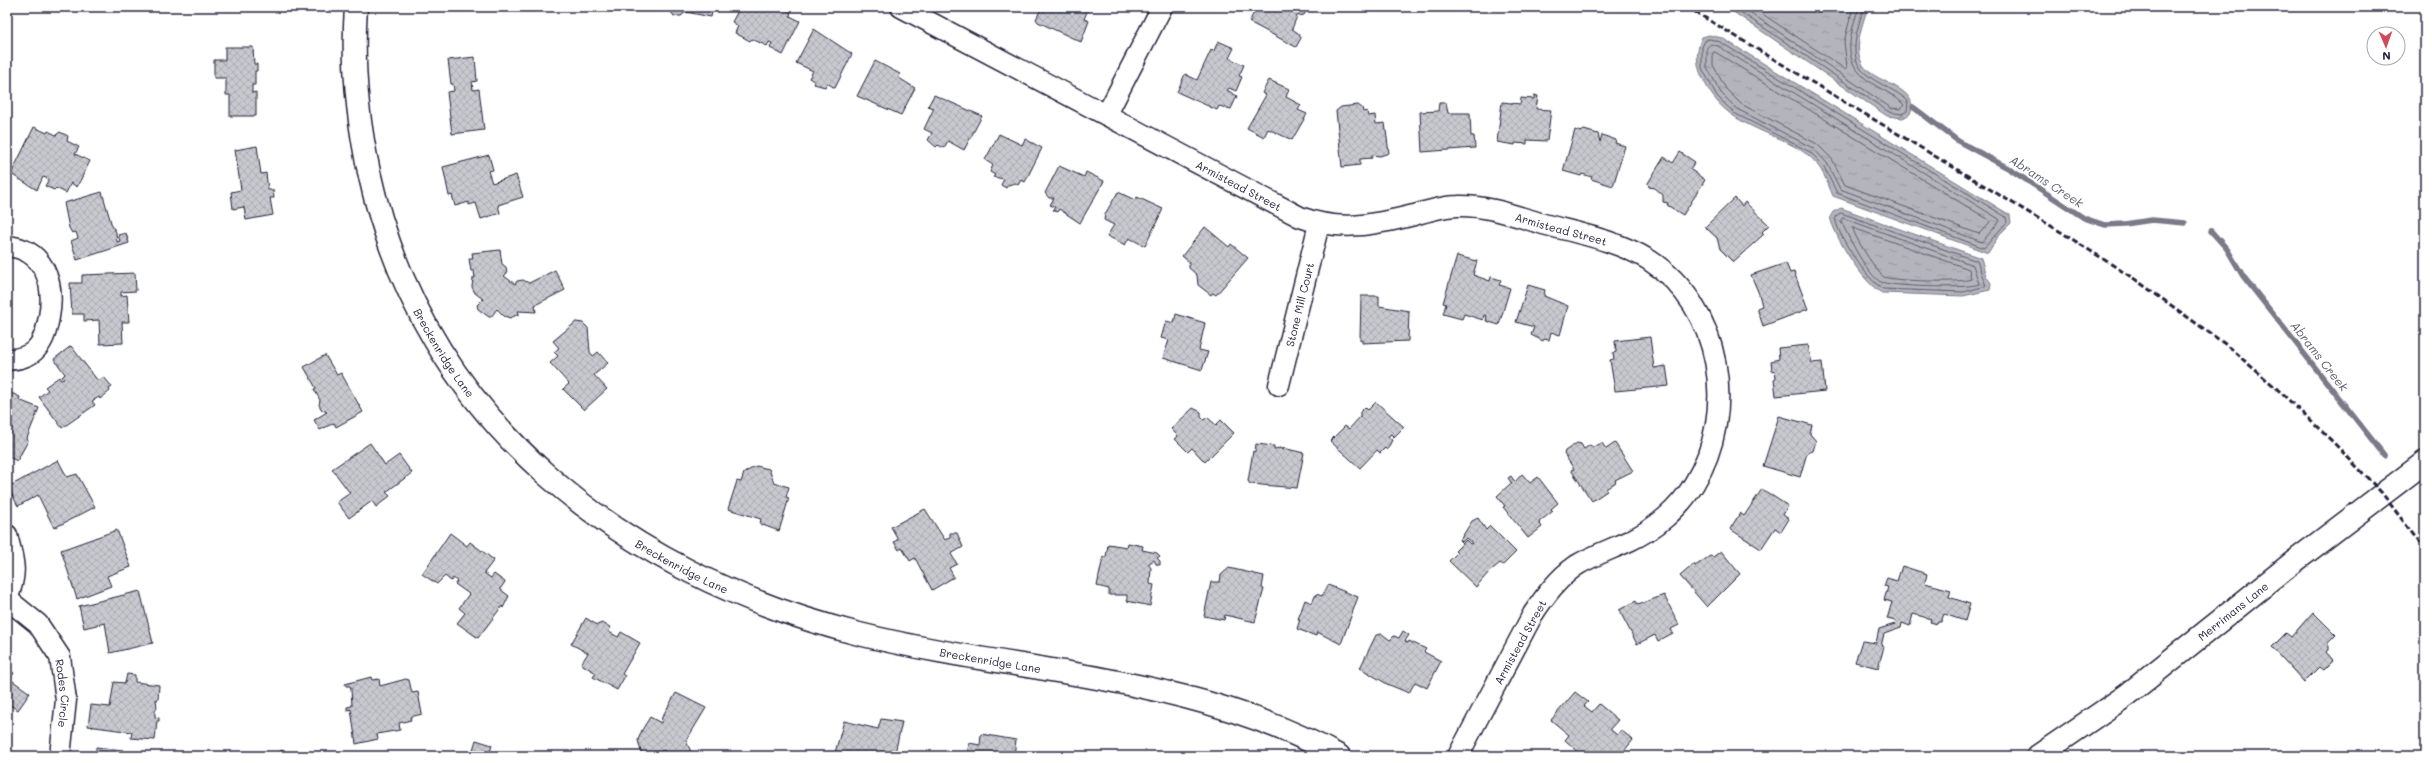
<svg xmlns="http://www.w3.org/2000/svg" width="2432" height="763" font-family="Mali,sans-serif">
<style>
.water{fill:url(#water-ripples);stroke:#7a7a88}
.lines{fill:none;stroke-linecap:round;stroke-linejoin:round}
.shore{stroke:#5c5c6f;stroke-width:1}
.stream{stroke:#7a7a88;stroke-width:5.5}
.building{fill:url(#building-cross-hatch);stroke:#22223b}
.minor-casing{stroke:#22223b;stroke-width:23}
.tertiary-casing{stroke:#22223b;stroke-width:25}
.secondary-casing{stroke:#22223b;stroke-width:25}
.minor{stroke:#fff;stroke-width:20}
.tertiary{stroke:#fff;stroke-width:22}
.secondary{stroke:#fff;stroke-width:22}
.rail{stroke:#22223b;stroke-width:3;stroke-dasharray:6 3;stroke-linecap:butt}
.labels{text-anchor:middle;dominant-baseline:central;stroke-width:4;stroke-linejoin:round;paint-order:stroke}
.street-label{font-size:11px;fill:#22223b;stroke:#fff}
.water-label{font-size:12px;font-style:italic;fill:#5c5c6f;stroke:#fff}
</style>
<defs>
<pattern id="water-ripples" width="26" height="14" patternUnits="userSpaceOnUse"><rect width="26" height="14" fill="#b4b4bc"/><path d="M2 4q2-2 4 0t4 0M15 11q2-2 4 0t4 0" fill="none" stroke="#9a9aa2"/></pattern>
<pattern id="building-cross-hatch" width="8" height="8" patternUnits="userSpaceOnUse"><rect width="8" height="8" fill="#c8c8cf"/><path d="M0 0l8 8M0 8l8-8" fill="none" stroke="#acacb3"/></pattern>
</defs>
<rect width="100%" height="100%" fill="#fff"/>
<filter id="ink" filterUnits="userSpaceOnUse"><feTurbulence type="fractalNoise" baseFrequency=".025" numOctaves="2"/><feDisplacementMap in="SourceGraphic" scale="8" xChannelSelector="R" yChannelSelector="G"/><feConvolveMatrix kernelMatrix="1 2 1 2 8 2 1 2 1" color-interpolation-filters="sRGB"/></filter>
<g filter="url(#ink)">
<path class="water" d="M1726,7H1868C1863,23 1854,45 1861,61C1869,84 1922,85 1910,114L1903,118L1887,116Z
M1709,35L1722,38L2010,215L2011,223L1999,235L1988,253L1833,196C1827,181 1821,165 1808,155C1770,128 1726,128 1704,81C1696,66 1695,53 1702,37Z
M1841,208L1981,258L1986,276L1991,283L1990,290L1963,296L1882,293C1863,283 1835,238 1830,217L1833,212Z"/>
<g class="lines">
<path class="shore" d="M1733,7L1889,112L1902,114L1907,111L1908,101C1895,89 1879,85 1866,74C1846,59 1858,27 1864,7
M1742,7L1891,108L1901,109L1904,105C1897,97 1887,92 1878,87C1841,66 1847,43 1859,7
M1752,7L1845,69L1847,67L1844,42L1853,7
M1710,39L1720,42L2006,217L2007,222L1984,248L1837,193L1823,165L1810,152L1734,113L1717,96L1702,68V47L1705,41Z
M1711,44L1718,46L1999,219L2000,221L1982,242L1840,189L1827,163L1813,148L1737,109L1721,93L1707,67V48Z
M1715,52L1989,220L1990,222L1979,234L1845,185L1832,159L1817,144L1741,104L1726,89L1713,65V53Z
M1841,213L1977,261L1986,286L1963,292L1883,289C1868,281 1836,234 1835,217Z
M1843,218L1973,265L1979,284C1969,289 1887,287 1879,281C1864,269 1849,238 1841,221Z
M1853,228L1969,269L1971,279C1964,283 1892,281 1884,277C1878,274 1852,234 1853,228Z"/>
<path class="stream" d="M1913,107L1958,141L2008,168L2084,218L2105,225L2125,224L2152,220L2185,223
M2211,231L2227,249L2243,276L2384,455"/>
</g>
<path class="building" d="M661,7H713L711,17L686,12L681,16H674L668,8Z
M740,7H781L783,11L786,7L791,10L790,16L800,21L783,55L770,48L772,43L769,42L767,46L752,39L750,41L735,33L738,26L732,22Z
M1042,7H1089L1084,19L1089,21L1081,42L1038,22L1036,19Z
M1257,7H1308L1304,15L1297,16L1292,29L1298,33L1301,38L1296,47L1249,22Z
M814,29L852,54L835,88L827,83L825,87L814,84L815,82L809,78L813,71L796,63Z
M1218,41L1234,48L1229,58L1244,65L1239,76L1242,77L1236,91L1229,88L1227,90L1237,96L1231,109L1219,106L1217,110L1177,92L1185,74L1197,80L1211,50L1214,51Z
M225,47H253L254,64H257V71H255V85H252V93L256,92V116H230V95H226V78H214V60H225Z
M475,57L477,81L472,82L473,90L479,89L484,130L452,134L447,92L454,91L453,84H451L448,60Z
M875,61L900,74L899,78L915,88L901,115L857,96Z
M1269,80L1289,89L1286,97L1301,105L1298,110L1307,114L1292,140L1268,129L1264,137L1247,128L1266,95L1262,93Z
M934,95L982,116L964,150L948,141L944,148L938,145L936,147L928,140L932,133L924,129L934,108L928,106Z
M1534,95L1538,96L1536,109L1551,110L1547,141L1527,140V144L1515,143V145L1497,142L1502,102L1520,104L1521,98L1534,99Z
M1439,103H1446L1448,113H1470L1471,136H1474L1475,148L1422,152L1420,112L1438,111Z
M1358,105L1362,108L1363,112L1367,111L1368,116L1375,115L1376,124L1385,123L1389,153L1380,156L1372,155V158L1360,159V165L1342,167L1336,111L1341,107Z
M34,127L47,133L48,131L56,135L60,132L68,136L67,141L79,147L75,154L90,161L77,187L71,183L66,193L56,188L54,190L45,186L49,179L43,177L37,190L11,174Z
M1575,130L1581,132L1584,130L1598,134L1600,142L1602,135L1616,140L1615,143L1625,146L1613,186L1591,179L1592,177L1582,174L1581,176L1563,171Z
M999,134L1022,145L1025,139L1042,148L1025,182L1021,180L1018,185L1015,183L1008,185L1006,188L1001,185L1004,179L993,177L995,175L990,172L993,165L985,160Z
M257,146L261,174L266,173L268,190H273L274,198H270L273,215L246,220L244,207L233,209L231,192L241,190L235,150Z
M1680,152L1695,162L1690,169L1705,180L1683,215L1667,205L1668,203L1663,202V195L1655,188L1649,187L1648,183L1664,157L1673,163Z
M489,155L493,170L488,171L492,183L516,175L523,197L498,205L500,213L481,219L476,203L469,205V202L455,206L452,195L449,196L443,167Z
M1059,166L1084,177L1086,172L1104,181L1080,223L1059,209L1057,212L1053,210L1055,207L1050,205L1054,198H1049L1045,193Z
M102,192L112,226L116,232L117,242L120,241L118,235L126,233L129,243L77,260L71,241L78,238L76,232L72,233L69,228L64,203Z
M1118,192L1135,200L1137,197L1163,209L1145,246L1129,238L1125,245L1107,236L1114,225L1104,220L1105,214Z
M1735,198L1742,206L1745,202L1769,225L1762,232L1764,234L1733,262L1720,249L1717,238L1705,227Z
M1205,227L1229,247L1231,244L1248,258L1216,295L1213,293L1211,295L1198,285L1197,275L1189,268V262L1182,256Z
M500,250L502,264L506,267L507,273L504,276L515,284L517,281L523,280L529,283L555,270L565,290L535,305L536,312L518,311L519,314L510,318L504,316L497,309L491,317H489L478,309L477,305L483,299L475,293L472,287L473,278H475L474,271H471L469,259H473L472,253Z
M1457,256L1477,261L1473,275L1490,281L1491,277L1501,280L1499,285L1510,288L1499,325L1486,321L1487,316L1484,315L1483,320L1464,314L1462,319L1443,314L1446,304L1443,303Z
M1786,263L1790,273L1794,272L1808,309L1763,326L1757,308L1762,306L1759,294L1751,275Z
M135,273L136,291L121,292V296L127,295L129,322H122L123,343L100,344L99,320L84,321V314H72L70,283H82V275Z
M1528,285L1545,290L1544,296L1568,306L1560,335L1551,332L1549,340L1544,339L1543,341L1531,335L1534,327L1516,322Z
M1361,296H1379V306L1409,311L1408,341L1362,343V340H1360Z
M1176,314L1205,323L1199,350L1208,352L1202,370L1163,358L1169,340L1161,338L1166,321L1174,323Z
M576,322L583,323L588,328L590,352L593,356L598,352L608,363L594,375L607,389L584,410L563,389L569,384L550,363L558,356L554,352L559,348L553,341Z
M1650,337L1654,368L1666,366L1669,386L1615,391L1610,360L1614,359L1613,353L1616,352L1615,341Z
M1808,345L1812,363L1822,362L1825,391L1776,396L1774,379L1776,378L1775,370L1772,371L1771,361L1779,359L1778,348Z
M71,346L98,381L104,377L112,387L109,389L110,391L100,399L99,397L92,401L95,405L62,428L39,397L48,390L45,387L59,377L61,380L64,379L62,377L65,374L54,359Z
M325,355L337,375L341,373L363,412L336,427L334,423L320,430L314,420L327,412L322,410L319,405L320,400L314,389L316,388L304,367Z
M7,391L20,397L19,400L39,408L27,438L28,441L17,461L7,456Z
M1376,402L1404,427L1394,437L1391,434L1388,437L1392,440L1387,450L1385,448L1380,453L1377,450L1360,468L1330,441L1345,426L1349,429L1360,417V412L1365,407L1368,410Z
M1193,408L1201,412V417L1204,420L1207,417L1216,425L1221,420L1234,433L1205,462L1192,448L1188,452L1175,439L1178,436L1171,429Z
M1779,416L1812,425L1810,434L1816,441L1813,451L1807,453L1800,477L1763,466Z
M370,443L385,465L399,455L412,473L386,492L390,496L376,507L372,501L349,518L337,502L350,493L332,469Z
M1577,443L1581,444L1584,449L1590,445L1593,447L1602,443L1606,449L1615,443L1633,471L1615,480L1616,482L1606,489L1607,491L1592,501L1571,470L1574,469L1564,454L1565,451Z
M1256,444L1274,446V449L1280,448L1283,451V448L1304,453L1297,488L1250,484L1248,481L1253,451L1255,452Z
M58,460L67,477L77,474L95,507L54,528L38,495L18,506L8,487Z
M756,466L769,469L774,483L789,487L786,497L789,498L779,531L760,524L761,519L728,509L737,481L741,482L744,473Z
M1522,474L1530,483L1538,477L1558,503L1551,509L1553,511L1539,522L1542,527L1528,538L1503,507L1505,506L1497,496L1510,484H1512L1508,478L1511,476L1515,482Z
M1762,489L1788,506L1783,515L1789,519L1781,532L1775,528L1761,549L1730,529L1740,513L1744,516Z
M925,509L945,540L950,537V533H957L963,547L951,554L957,564L949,568L954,577L932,590L915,558L910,561L902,548L899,550L894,542L898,539L891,527Z
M1478,518L1486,530L1490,526L1516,552L1503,565L1500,563L1489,572L1476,587L1449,561L1457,553L1455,551L1466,540L1470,544L1472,543L1466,538L1462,542L1460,540L1472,521Z
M117,530L131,567L107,576L111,586L77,599L61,550Z
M450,533L467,546L470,542L494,560L484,573L491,578L494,574L505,582L500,589L509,596L503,608L502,606L478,638L457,623L465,613L459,608L469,594L455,584L457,581L453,578L451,581L445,576L437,584L422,574Z
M1128,543L1143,546L1142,550L1157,553L1160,556L1157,558L1160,561V565L1156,564L1154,560L1148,564L1151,568L1150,584L1154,585L1150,606L1127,601V595H1109V589L1097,586L1103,557H1106L1108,544L1127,547Z
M1721,551L1740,574L1707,607L1680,576L1694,564L1695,566L1710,556L1713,557Z
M1902,566L1927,574L1925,583L1951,590L1949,597L1970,604L1965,621L1944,614L1941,622H1938L1937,624L1930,622L1931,619L1913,614L1910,626L1902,623L1901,628L1884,634L1881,646L1884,647L1878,668L1855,662L1862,641L1876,643L1879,629L1895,624L1896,621L1887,619L1892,602L1884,600L1888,587L1884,586L1887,578L1897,581Z
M1229,568L1264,576L1262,588L1264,589L1255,622L1225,615L1224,620L1204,616L1211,582H1220L1221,575Z
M1328,585L1358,597L1341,644L1317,632L1316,636L1297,629L1300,619H1298L1305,600L1312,603L1316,594L1322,596Z
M140,591L153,643L110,653L105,623L84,628L79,606Z
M1664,595L1679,625L1671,629L1673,633L1658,641L1655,635L1637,644L1619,610L1636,601L1638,605Z
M2313,612L2336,635L2328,643V650L2326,652L2333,660L2323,670L2319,667L2304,682L2272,647L2286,633L2291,637Z
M586,618L597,625L602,623L610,627L609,632L618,637L621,632L640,643L622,674L625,676L617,690L593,677L596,673L581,664L588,653L571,644Z
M1403,631L1409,635L1405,641L1408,643L1409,641L1426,649L1424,652L1441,661L1427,688L1415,682L1409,693L1387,684L1360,668L1376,635L1382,634L1390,640L1394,636L1399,638Z
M7,669L14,673L10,679L30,693L18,710L8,704L7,706Z
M127,674L135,675V682L159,685L158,700L156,699L157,708L155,711V717L159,718V721H157L155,740L131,738L132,732L88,726L91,705L110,707L114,682L125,683Z
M371,677L372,680L379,679L380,686L406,679L409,680L412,693L418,692L422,714L410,717L411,720L399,723L400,730L377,734L378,739L356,744L351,709L347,710V707L352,706L351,689L350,686H346L345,684Z
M1575,692L1588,702L1584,706L1592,712L1599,704L1618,720L1610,729L1617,735L1621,730L1633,740L1620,756H1594L1590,752L1583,756L1565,740L1569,735L1551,720Z
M676,693L706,708L686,741L693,756H667L664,750L649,756H642L638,740L642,730L650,717L661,723L662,717Z
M881,719L902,722L895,753L902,756H834L844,721L878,729Z
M981,734L1016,740L1014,756H967L969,743L980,745Z
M476,740L492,745L489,756H468L469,753H472Z
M96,747L123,750L122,753L133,754L132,756H96Z
M282,750L288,756H274Z"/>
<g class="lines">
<defs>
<g id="minor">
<path id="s1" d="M901,7L1300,217C1340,232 1374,225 1414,215C1428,211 1443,206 1458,206C1489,205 1518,217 1547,225C1581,234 1618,241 1649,260C1722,307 1738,412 1694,484C1679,509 1655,529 1629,541C1612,549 1594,555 1577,565C1558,578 1545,596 1533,614L1458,756"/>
<path d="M1107,114L1162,7"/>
<path d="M7,246C45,249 55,284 49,317C47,327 45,339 37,348C30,357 18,359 7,360"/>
<path id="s2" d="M1279,385L1319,224"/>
<path d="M7,535C14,562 18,572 7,599"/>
<path id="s3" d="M7,599L38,624L60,657L66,700L60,756"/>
</g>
<g id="tertiary">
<path id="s4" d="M356,7C352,63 357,117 369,172C423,420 621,574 859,634C1020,674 1191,674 1339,756"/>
</g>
<g id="secondary">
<path id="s5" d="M2038,756L2127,695L2291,564L2425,462"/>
</g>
</defs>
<use href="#minor" class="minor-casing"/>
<use href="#tertiary" class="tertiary-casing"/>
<use href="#secondary" class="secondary-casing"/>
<use href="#minor" class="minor"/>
<use href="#tertiary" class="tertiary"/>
<use href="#secondary" class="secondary"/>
<path class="rail" d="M1687,7L2061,232L2136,280L2225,344L2275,387L2334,443L2382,493L2425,550"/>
</g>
</g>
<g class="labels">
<g class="street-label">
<text stroke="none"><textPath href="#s1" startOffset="382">Armistead Street</textPath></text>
<text stroke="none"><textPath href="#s1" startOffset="718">Armistead Street</textPath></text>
<text stroke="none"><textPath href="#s2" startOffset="83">Stone Mill Court</textPath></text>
<text stroke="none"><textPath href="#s4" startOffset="363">Breckenridge Lane</textPath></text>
<text stroke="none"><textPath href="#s4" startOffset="687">Breckenridge Lane</textPath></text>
<text stroke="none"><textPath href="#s5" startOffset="243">Merrimans Lane</textPath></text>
<text transform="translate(1520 642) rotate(-61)">Armistead Street</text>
<text stroke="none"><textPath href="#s4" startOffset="1011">Breckenridge Lane</textPath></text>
<text stroke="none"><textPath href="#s3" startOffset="116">Rodes Circle</textPath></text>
</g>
<g class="water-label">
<text transform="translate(2047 181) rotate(33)">Abrams Creek</text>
<text transform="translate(2320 356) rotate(52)">Abrams Creek</text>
</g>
</g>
<rect width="2432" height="763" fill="none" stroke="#fff" stroke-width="24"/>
<rect x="12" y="12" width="2408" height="739" fill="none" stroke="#22223b" stroke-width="1.5" filter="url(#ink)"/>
<g transform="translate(2386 46) rotate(178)"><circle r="19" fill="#ffffff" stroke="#a7a7b1"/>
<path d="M0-3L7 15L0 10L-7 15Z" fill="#d1495b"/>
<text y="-6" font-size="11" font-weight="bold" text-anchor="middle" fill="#22223b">N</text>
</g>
</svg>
